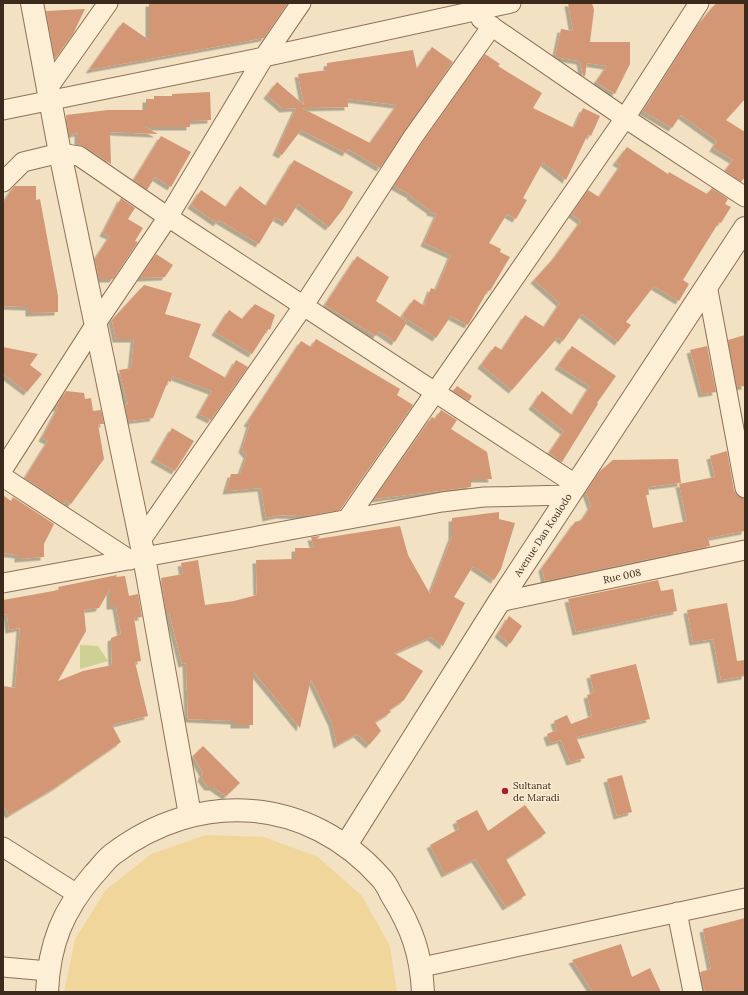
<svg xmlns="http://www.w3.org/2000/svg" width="748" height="995" font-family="Lora,serif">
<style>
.green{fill:#ced194}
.sand{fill:#f1d69c}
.building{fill:#d49774;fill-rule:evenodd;filter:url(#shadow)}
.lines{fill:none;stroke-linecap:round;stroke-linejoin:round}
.minor-casing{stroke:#8e7157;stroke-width:21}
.tertiary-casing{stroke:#8e7157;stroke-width:24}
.minor{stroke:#fcefd6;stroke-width:19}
.tertiary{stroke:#fcefd6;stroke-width:22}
.poi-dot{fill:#a32129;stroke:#f9ecd2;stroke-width:1.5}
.labels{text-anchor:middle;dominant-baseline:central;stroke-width:3;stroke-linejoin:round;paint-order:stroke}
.street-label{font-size:10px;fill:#3c2a1d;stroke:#f9ecd2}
.poi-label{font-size:10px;fill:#3c2a1d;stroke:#f9ecd2;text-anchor:start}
</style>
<defs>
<filter id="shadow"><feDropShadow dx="-3.5" dy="3.5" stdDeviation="0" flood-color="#0004"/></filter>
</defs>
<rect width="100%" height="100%" fill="#f2e1c2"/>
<path class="green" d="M80,645L98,646L108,661L80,669Z"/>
<path class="sand" d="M206,835L264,837L318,857L362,896L390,946L397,992H64L75,939L106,890L151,854Z"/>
<path class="building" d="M149,3H288L264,38L89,70L123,22L149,40Z
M568,3H592L594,10L590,42H630V64L615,94L596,82L607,66L587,63L585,76H583L580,61L555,57L561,29L573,31Z
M716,3H745V99L726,120L745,132V177L741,182L725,171L733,160L713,148L717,141L681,115L672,128L643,111L697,26Z
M85,9L73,34L55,59L46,11Z
M432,47L453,62L380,168L348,149L346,153L301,130L282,155L276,152L296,108L283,109L267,95L277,82L304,105L298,74L327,70V63L413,50L417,69ZM348,99L397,105L370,143L302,108L348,107Z
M485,54L500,64L498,66L542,93L533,108L574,128L583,108L600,116L591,136L588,134L566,180L543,162L523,198L527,200L516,219L507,214L489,243L501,249L500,252L510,257L490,291L488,290L468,325L451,316L436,338L402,316L414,299L424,306L431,288L436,290L451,255L424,243L437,214L430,212V210L410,196L411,195L394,186L422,143Z
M210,92L211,120L190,121V127H145L158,134L110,132L111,164L85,147L78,145V133L69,135L66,115L108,110H146V99H154V96H172V94Z
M161,136L191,152L171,187L155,177L147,190L134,180Z
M627,147L668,174L669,172L707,194L712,188L728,199L725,204L731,207L721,223L719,222L683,280L689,284L679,301L654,286L626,322L631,325L618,342L582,314L563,341L558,337L512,390L481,365L495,346L502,350L525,315L544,327L560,303L534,280L554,258L581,221L572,214L588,190L599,197L621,165L616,162Z
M294,160L353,192L343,209L329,227L298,204L286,223L275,217L259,244L219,220L217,223L191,205L201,190L226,207L240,186L266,206Z
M14,186H36V200L40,199L58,296V312L29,313V307L3,306V203Z
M121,198L135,208L128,219L143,228L135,241L138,242L113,279H99L95,259L110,236L103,233Z
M156,254L173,265L165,277L140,278Z
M357,256L389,277L376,301L407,322L395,342L379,331L376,336L325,305Z
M144,285L172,293L165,314L201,324L189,357L226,378L236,360L248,367L211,420L199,414L212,391L172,376L171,382L168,381L153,418L128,421L125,405L128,404L119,370L131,368L134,339H116L112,320Z
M255,304L275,315L270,330L268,329L252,354L215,332L229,310L242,319Z
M745,335V386L737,387L728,340Z
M316,339L400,389L397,395L413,405L340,510L306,516L280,515L266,518L261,488L226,491L231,474H240L247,455L242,449L250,424L247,423L301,341L311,347Z
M572,346L616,376L597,403L598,404L562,462L549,453L564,431L532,406L542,391L572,415L590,386L558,366Z
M707,346L716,392L702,394L690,350Z
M3,347L38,354L30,365L42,374L27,392L3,374Z
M457,386L472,396L469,401L453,391Z
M66,391L84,393L85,399L91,398L93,411L101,410L104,424H98L104,459L71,504L66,500L64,504L25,478L48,441L42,438L58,408L56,407Z
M441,410L457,420L451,429L487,452L492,479H471V487L374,499L432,417L435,419Z
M172,428L194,441L175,471L154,459Z
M727,451L734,490L737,495L745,499V531L708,538L710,546L545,581L542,568L575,522L582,520L591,506L586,492L600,471L613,460L678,459L681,483L648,487L649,495H646L653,528L687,521L679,484L715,477L710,456Z
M3,495L11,501L13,497L54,524L44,544V557L18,559V555L3,553Z
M499,512V519L515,523L501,569L494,580L473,566L454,597L465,603L443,646L431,637L394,653L423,671L404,700L389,710L391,712L375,722L381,731L369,745L357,734L337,745L332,723L311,679L300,728L253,671V725H234V721L188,719L186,663L182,664L169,612H166L161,578L183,574L181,563L198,560L205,605L234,601L257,595L256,560L295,559V548H314L311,537L320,536L317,539L400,526L408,555L430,594L452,536V518Z
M117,575L116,577L125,576L129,596L138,594L142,617L134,618L141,661L135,662L148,716L112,725L121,742L56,787L9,815L3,805V686L15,688L20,628L9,630L7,614L3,615V600L59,590L58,587ZM110,589V606H116L121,634L111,638L112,665L83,671L58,681L86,631L84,610L99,608Z
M658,580L661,591L673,589L677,611L576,632L568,599Z
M727,603L737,661L745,660V676L721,680L713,639L693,642L687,610Z
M509,616L522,626L510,644L498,634Z
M636,664L650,719L576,737L585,758L570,762L561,740L550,743L547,734L557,730L554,721L567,715L571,724L592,716L587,695L594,693L590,675Z
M203,746L240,783L226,796L213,787H208L201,778L203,773L193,756Z
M622,775L632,812L617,816L607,779Z
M525,805L546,833L506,859L526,895L506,907L475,859L445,874L430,845L459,829L456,821L477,810L488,831Z
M745,918V992H705L700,972L711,969L703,929Z
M621,944L632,977L650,968L661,992H593L572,960Z"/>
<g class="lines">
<defs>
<path id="minor" d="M481,19L625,118L745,197
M48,88L108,3
M3,110L264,57L511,3
M3,182L23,162L60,153L79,156L168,217L575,484
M707,285L745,488
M3,469L97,322L168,217L264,57L301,3
M3,477L130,560
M348,518L625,118L699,3
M141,540L304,305L413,137L492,26
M3,583L442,502L484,497L568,495
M499,602L745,550
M3,847L77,894
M677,912L693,992
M3,967L48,971
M422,967L745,898"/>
<path id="tertiary" d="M32,3L60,153L144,557L190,815
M346,845L499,602L745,228
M47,992C49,944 63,910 94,874C100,868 106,859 113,854C199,789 308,796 381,878C386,883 389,890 392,896C412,928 421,954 423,992"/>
</defs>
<use href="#minor" class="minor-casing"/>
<use href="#tertiary" class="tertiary-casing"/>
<use href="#minor" class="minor"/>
<use href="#tertiary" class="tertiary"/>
</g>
<circle class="poi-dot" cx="505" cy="791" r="4"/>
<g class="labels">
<g class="street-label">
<text transform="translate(543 535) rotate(-57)">Avenue Dan Koulodo</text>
<text transform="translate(622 576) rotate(-12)">Rue 008</text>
</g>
<g class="poi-label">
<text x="513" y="785">Sultanat<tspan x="513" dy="12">de Maradi</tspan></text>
</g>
</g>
<rect width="748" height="995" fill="none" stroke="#3c2a1d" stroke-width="8"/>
</svg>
